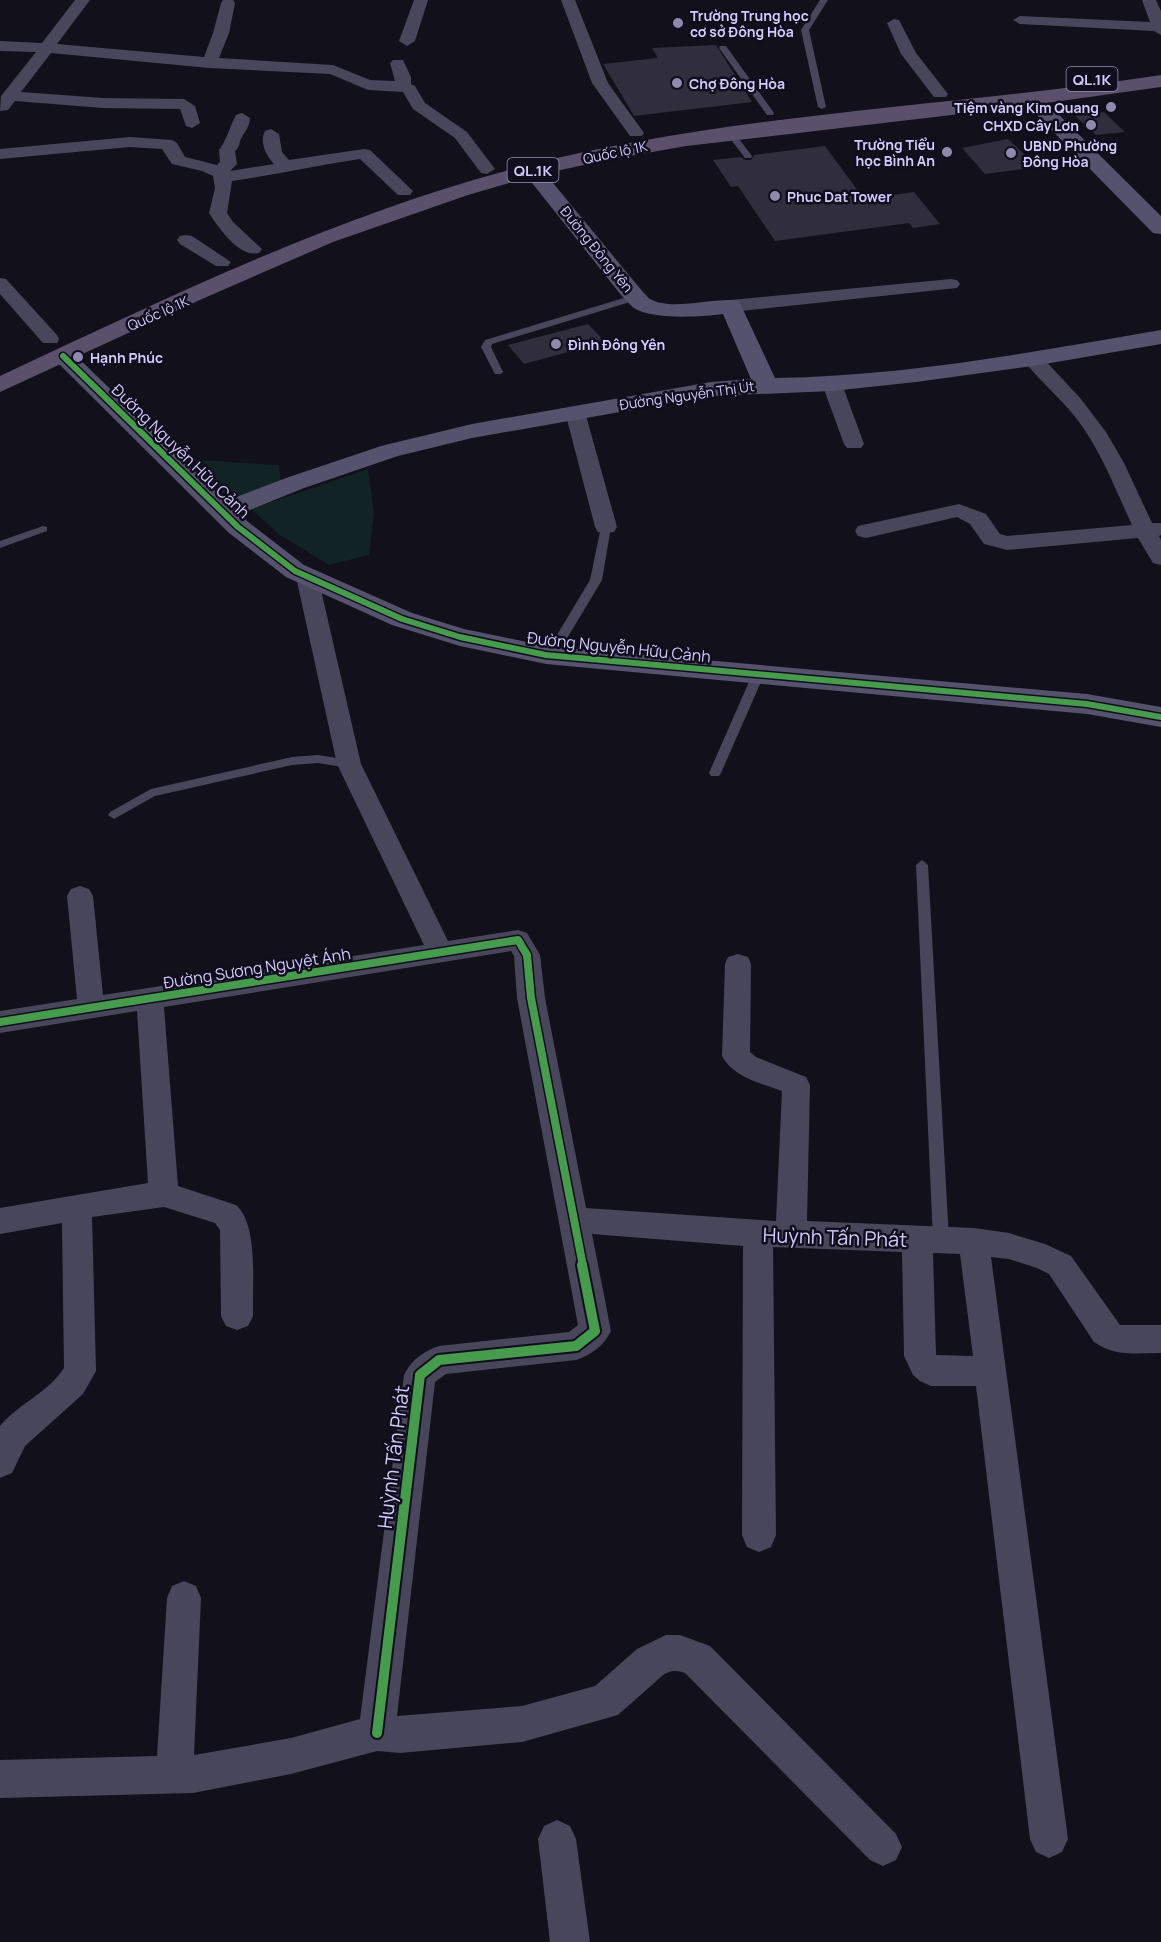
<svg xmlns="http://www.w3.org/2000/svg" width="1161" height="1942" font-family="Manrope,sans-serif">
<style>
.green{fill:#112324}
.building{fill:#302e3c}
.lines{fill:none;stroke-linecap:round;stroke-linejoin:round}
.lane{fill:#48465a;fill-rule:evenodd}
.street{fill:#48465a;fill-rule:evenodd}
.secondary{fill:#54526d;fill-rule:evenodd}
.primary{fill:#5b506b;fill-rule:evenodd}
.cycleway-far2-casing{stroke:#100d1d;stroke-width:9}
.cycleway-far1-casing{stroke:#100d1d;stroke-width:11}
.cycleway-casing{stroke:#100d1d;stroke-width:14}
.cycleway-far2{stroke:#469c4c;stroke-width:6}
.cycleway-far1{stroke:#469c4c;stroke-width:8}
.cycleway{stroke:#469c4c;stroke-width:10}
.poi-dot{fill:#8f8aad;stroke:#100d1d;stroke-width:2}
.labels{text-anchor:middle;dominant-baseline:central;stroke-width:5;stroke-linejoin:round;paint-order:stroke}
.far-poi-label{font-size:14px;font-weight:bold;fill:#d3ccfc;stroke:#100d1d;text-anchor:start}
.far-street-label{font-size:14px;fill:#d3ccfc;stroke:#100d1d}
.shield{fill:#100d1d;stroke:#9893b9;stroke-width:1.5}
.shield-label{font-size:15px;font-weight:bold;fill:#d3ccfc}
.street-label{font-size:16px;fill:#d3ccfc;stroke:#100d1d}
.near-street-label{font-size:20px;fill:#d3ccfc;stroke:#100d1d}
</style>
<rect width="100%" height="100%" fill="#12101a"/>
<path class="green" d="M196,460L279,465L281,482L229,500Z
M368,469L374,513L369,555L329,565L280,535L251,509Z"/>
<path class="building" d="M716,45L752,102L634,116L603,64L658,58L652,48Z
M1104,112L1125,132L1096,135L1075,116Z
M1008,139L1038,167L985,174L962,148Z
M825,146L864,199L914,192L940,224L913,228L909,223L775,241L738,186L731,187L713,160L741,157L745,160H751L754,155Z
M588,324L605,342L524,364L508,345Z"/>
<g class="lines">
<path class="lane" d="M820,0H828L809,30L826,107L822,109L818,107L801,30Z
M720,46H726L774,113L773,115H767L719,48Z
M727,131H733L752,156L751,158H745L726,133Z
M637,294L642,297L640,299L492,344L491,347L503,372L501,374H495L481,347L485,340Z
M606,524L611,527L602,580L566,640L572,658L566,662L562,661L554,640L590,580L601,527Z
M43,526L47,527V531L0,548V541Z
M758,671L764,675L721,773L719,776H711L709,773L752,675Z
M318,755L349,760L355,764L349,768L318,763L292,765L155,796L114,819L108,815L110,812L151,789L292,757Z
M922,860L928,865L949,1239L946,1244L941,1246L936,1244L933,1239L916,865Z"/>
<path class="street" d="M75,0H90L57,44L204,57L213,33L221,3L223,0H233L235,3L229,33L219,58L333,65L370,80L395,81L390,63L393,60H403L411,77V84L415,86L425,103L467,132L495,169L487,174L481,173L455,138L413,109L403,92L368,90L330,74L209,68L51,53L21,92L103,98L184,99L195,106L200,123L192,128L186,126L180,109L103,108L15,101L8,110L0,111L1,96L36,52L0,51V41L42,43Z
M414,0H428L415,41L407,46L399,41Z
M561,0H575L608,83L644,133L642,136H630L592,83Z
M1142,0H1156L1161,11V35L1154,31L1020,24L1013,20L1020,16L1150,22Z
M894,19L899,20L916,53L948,94L946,97H934L901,54L887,23Z
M242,113L250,118C249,128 246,130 242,137C238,143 241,146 235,151L237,164L230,171L274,164C266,155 259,142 265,131L271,129L279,134L282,152L289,160L364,149L370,150L413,191L410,195H398L360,159C317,165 275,175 232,181L227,213L233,222L262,249L259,253C239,258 219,228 209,213L215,188L213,176L202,171L172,164L162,149L130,147L0,159V149L130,137L172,140L177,143L185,157L217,165L220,162L219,150C227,139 230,126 236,115Z
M186,235L192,236L231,262L228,266H216L180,244L177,240L180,236Z
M0,278L6,279L57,335L59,339L57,343H43L0,294Z
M951,279L957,280L960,284L957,288L731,312L724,310L722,306L724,302L731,300Z
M1033,353L1040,355L1081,399L1106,432L1124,463L1152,523H1161V535L1159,536L1161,540V565L1153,563L1138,538L1007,550L984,544L970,524L957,517L866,538L858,536L855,531L858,526L959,504L986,514L1000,534L1007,536L1132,525C1115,489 1101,450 1076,418C1060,397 1038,380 1023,359L1026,355Z
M832,378L839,380L842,384L864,444L861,448H847L844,444L822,384L825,380Z
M575,406L582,408L585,412L617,527L614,532L606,533L598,532L595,527L565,412L568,408Z
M307,570L315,572L318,577L361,764L448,941L518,930L527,933L540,955L545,998L586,1208L776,1221L782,1091C760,1083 733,1077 722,1056L725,964L728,957L738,954L748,957L751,964L750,1052L756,1057L806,1077L810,1085L807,1221L974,1228L1009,1233L1045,1244L1071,1256L1120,1325H1161V1353C1137,1353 1115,1357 1094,1342L1049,1274L1037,1268L1009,1259L991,1257L1068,1839L1062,1852L1049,1858L1036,1852L1030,1839L976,1386H931L920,1381L913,1375L904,1356L902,1252L773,1247L776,1535L771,1547L759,1552L747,1547L742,1535L743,1246L592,1234L611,1331C604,1346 591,1355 576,1360L446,1374L435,1382L397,1716L522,1706L595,1686L637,1649L666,1635H680L710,1646L896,1834L902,1847L896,1860L883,1866L870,1860L685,1673C677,1670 670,1670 663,1675L618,1715L522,1742L400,1753L377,1751L291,1774L193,1793L0,1798V1760L157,1756L167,1598L172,1586L184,1581L196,1586L201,1598L194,1755L291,1738L360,1719L404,1375C411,1360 424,1351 439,1346L569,1332L578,1325L517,998L514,956L511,951L164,1007L178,1186L236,1205C259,1225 252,1286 253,1316L248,1326L237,1330L226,1326L221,1316L220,1230L215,1223L164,1207L92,1217L96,1371L83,1394L25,1446L12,1473L0,1478V1426C18,1404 48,1393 64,1368L62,1223L0,1234V1208L148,1183L137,1011L0,1033V1011L77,999L67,896L71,889L80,886L89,889L93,896L103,995L424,945L337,764L296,577L299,572ZM933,1253L960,1254L973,1356L936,1355Z
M557,1820L570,1826L576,1839L590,1942H550L538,1839L544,1826Z"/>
<path class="secondary" d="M1033,94L1040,96L1161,216V234L1153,233L1026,104L1023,100L1026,96Z
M532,164L539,166L637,285C641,289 646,296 650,299C673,312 717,296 739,301L775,378C905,376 1033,352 1161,330V344L1033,366L916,382L832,391L711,396L472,438L398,456L304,488L240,514L247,521L304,565L412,613L464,629L546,646L1087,694L1161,707V727L1087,714L546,664L460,646L392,625L286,577L229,533L51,356L55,351L63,349L71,351L226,501L286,478L381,446L472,424L711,382L751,379L723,314C701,317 653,320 634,308C630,305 625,299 621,295L525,174L522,170L525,166Z"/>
<path class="primary" d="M1161,75V87L1003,109L686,146L607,160L533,176L468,195L333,242L202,299L0,392V376C171,296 341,213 524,166C731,113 950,107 1161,75Z"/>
<defs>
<path id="cycleway-far2" d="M63,356L238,527L295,571L402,619L460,637L546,655L1087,704L1161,717"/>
<path id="cycleway-far1" d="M0,1022L518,940L527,955L531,998L583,1266"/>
<path id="cycleway" d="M377,1733L420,1375L439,1360L576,1346L595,1331L582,1265"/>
</defs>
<use href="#cycleway-far2" class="cycleway-far2-casing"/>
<use href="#cycleway-far1" class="cycleway-far1-casing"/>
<use href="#cycleway" class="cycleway-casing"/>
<use href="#cycleway-far2" class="cycleway-far2"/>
<use href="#cycleway-far1" class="cycleway-far1"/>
<use href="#cycleway" class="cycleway"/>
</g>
<g class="poi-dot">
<circle cx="678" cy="23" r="6"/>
<circle cx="677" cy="83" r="6"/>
<circle cx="1111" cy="107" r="6"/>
<circle cx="1091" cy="125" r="6"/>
<circle cx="947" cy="152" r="6"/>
<circle cx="1011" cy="153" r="6"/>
<circle cx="775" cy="196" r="6"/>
<circle cx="556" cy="344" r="6"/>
<circle cx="78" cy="357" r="6"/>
</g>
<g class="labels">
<g class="far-poi-label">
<text x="690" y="15">Trường Trung học<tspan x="690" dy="16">cơ sở Đông Hòa</tspan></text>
<text x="689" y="83">Chợ Đông Hòa</text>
<text x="1099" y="107" text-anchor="end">Tiệm vàng Kim Quang</text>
<text x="1079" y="125" text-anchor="end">CHXD Cây Lơn</text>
<text x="935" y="144" text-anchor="end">Trường Tiểu<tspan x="935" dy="16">học Bình An</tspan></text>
<text x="1023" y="145">UBND Phường<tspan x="1023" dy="16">Đông Hòa</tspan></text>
<text x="787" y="196">Phuc Dat Tower</text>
<text x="568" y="344">Đình Đông Yên</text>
<text x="90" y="357">Hạnh Phúc</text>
</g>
<g class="far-street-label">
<text transform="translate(615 152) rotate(-12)">Quốc lộ 1K</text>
<text transform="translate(597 249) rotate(51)">Đường Đông Yên</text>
<text transform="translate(158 313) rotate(-24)">Quốc lộ 1K</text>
<text transform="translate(687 395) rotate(-8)">Đường Nguyễn Thị Út</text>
</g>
<g class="shield">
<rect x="1066.5" y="67" width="51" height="24" rx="4.5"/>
<rect x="507.5" y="158" width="51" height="24" rx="4.5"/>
</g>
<g class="shield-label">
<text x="1092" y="79">QL.1K</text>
<text x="533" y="170">QL.1K</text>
</g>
<g class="street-label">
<text transform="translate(181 451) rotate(44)">Đường Nguyễn Hữu Cảnh</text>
<text transform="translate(619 647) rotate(6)">Đường Nguyễn Hữu Cảnh</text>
<text transform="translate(257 968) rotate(-9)">Đường Sương Nguyệt Ánh</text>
</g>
<g class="near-street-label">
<text transform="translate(835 1237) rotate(2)">Huỳnh Tấn Phát</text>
<text transform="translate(393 1457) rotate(-83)">Huỳnh Tấn Phát</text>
</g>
</g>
</svg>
